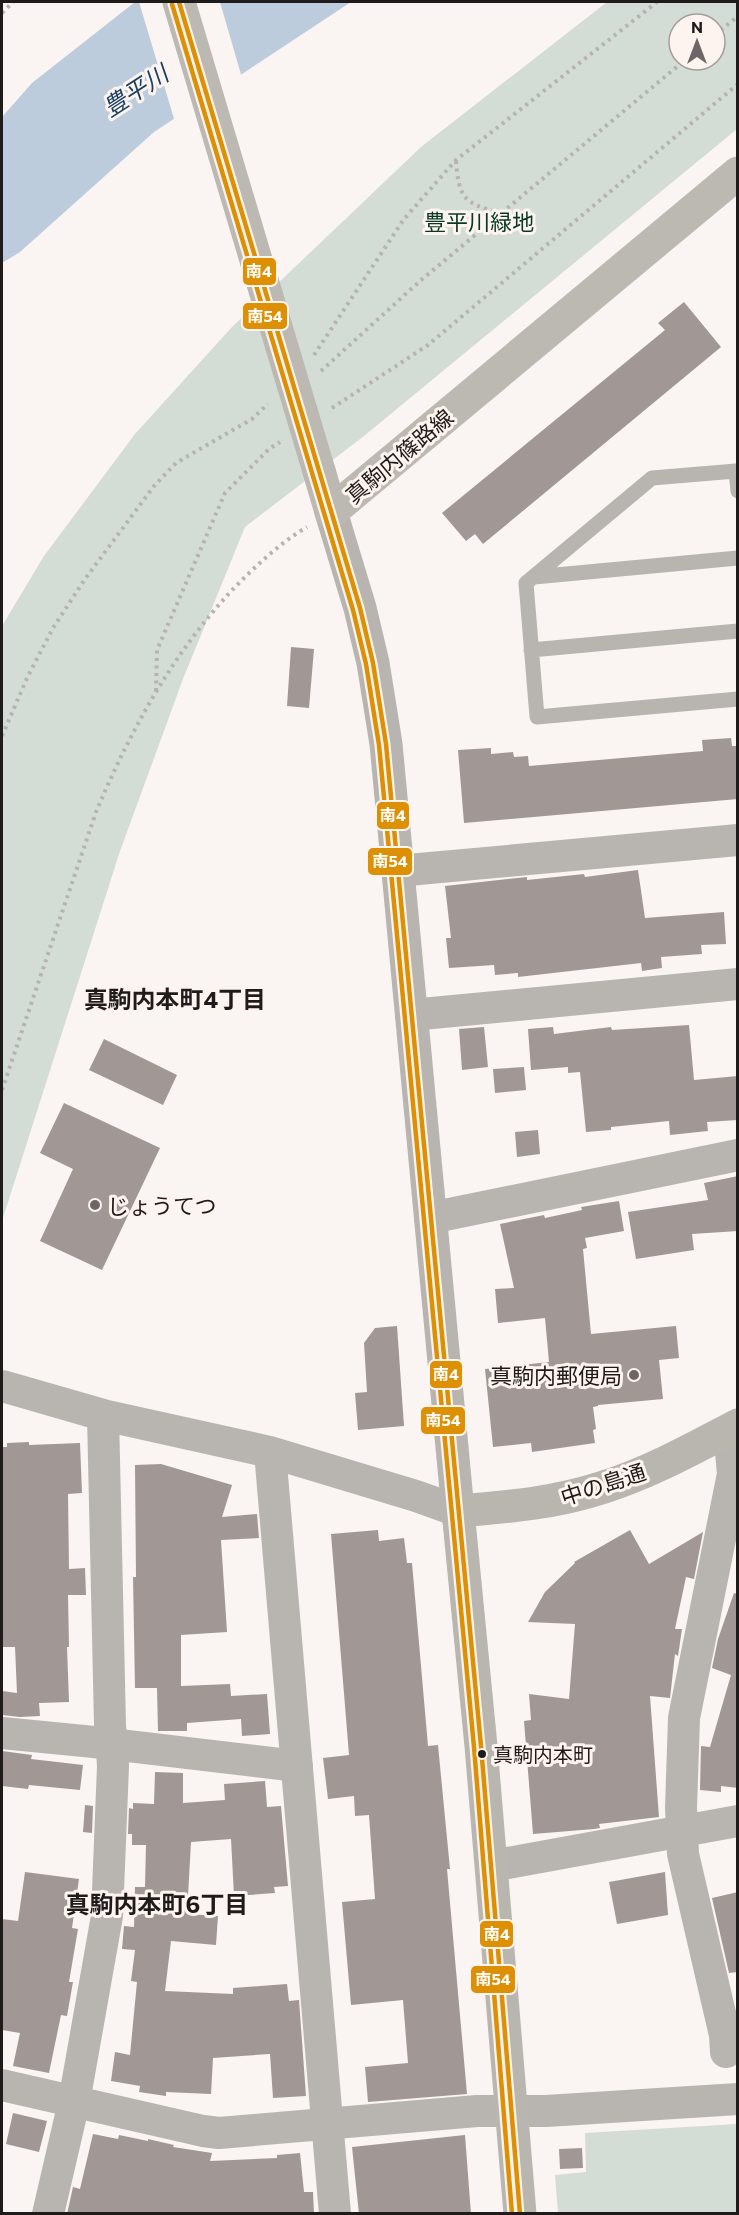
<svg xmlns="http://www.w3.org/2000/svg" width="739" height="2215" font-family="Commissioner,'Noto Sans JP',sans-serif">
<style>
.green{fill:#d4ddd5;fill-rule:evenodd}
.water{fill:#bcccdc}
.pier{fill:#faf4f2}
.building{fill:#a19895}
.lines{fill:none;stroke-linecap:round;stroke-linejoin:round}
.path{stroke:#b6b3b0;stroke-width:4;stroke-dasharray:3 4.5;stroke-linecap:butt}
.service{stroke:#b8b5b1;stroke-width:15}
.minor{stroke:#b8b5b1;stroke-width:32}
.tertiary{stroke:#b8b5b1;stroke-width:33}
.primary{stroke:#bcb8b2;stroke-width:33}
.trunk{stroke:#b9b6b0;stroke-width:33}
.primary-bridge{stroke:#bcb8b2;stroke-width:33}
.bus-1-casing{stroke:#fdf3ef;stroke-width:9}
.bus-2-casing{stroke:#fdf3ef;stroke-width:9}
.bus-1{stroke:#dd9004;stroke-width:4.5}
.bus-2{stroke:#dd9004;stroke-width:4.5}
.poi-dot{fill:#6c6766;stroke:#fdf3ef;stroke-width:2}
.bus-dot{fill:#1f1b1a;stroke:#fdf3ef;stroke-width:2}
.labels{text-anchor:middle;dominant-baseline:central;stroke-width:6;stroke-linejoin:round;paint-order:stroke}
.bus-label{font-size:20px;fill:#1f1b1a;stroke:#fdf3ef;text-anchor:start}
.park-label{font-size:22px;fill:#073826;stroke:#fdf3ef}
.street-label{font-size:22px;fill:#1f1b1a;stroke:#fdf3ef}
.poi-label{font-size:22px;fill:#1f1b1a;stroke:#fdf3ef;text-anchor:start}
.water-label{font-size:24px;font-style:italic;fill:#184062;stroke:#fdf3ef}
.neighbourhood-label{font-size:24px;font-weight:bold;fill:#1f1b1a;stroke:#fdf3ef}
.line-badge{stroke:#fdf3ef;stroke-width:2}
.badge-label{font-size:16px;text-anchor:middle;font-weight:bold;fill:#fff}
</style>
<rect width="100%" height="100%" fill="#faf4f2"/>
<path class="green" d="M607,2H737V129L364,436L245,527L183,679L120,851L2,1221V626L44,556L135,434L232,327L421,147ZM679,24H715V60H679Z
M737,2124V2213H558L555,2175L586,2172L585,2133Z"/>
<path class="water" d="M135,2H351L154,132L20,252L2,263V117L32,83Z"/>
<path class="pier" d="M139,2H220L242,78L175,122Z"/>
<path class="building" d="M684,302L721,347L483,544L475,534L466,541L442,513L665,330L658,323Z
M291,647L314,649L309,708L287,706Z
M731,738L732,746H738V799L464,823L458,750L491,748V754L513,752L514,757L528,756L529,766L703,751L702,740Z
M638,870L645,918L724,912L726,944L701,945L702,954L661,957L662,968L642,971L641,963L518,977V973L495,975L494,965L449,968L446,938H451L445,886L527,877V880L584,874L585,877Z
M689,1025L694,1080L738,1076V1120L707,1122L708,1131L670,1135L669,1121L611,1127V1130L586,1132L580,1072L568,1073V1067L531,1070L528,1029L553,1027L554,1034L611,1027L612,1030Z
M484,1027L488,1067L462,1070L459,1029Z
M104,1039L177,1075L163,1105L89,1070Z
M524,1067L526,1090L495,1093L493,1069Z
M64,1103L160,1148L102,1270L40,1241L73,1169L40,1153Z
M538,1130L540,1154L517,1157L515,1132Z
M738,1176V1231L692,1234L694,1250L636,1259L628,1212L708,1200L704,1183Z
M619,1201L624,1231L585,1238L587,1248L583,1249L591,1334L676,1326L679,1358L659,1360L663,1399L598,1405V1406L593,1407L596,1429L593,1430L595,1443L532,1452L531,1443L493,1447L485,1369L549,1362L545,1318L498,1323L495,1289L514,1288L500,1224L544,1215L545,1218L582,1210L581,1207Z
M397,1326L404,1426L358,1430L355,1393L367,1392L364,1343L375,1328Z
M29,1442V1445L80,1443L82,1493L68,1494L69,1569L85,1568L86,1595H68L69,1647H67L69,1702L39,1703L40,1716L20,1717L2,1715V1691L17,1693L15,1647H2V1447H7V1443Z
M161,1464L232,1485L222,1517L257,1514L259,1538L221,1540L227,1632L181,1635V1686L230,1684L231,1696L267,1694L270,1734L242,1736L241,1719L187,1723V1731H158L157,1688H135L133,1577H136L135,1465Z
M378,1530L379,1541L404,1538L407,1563H412L428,1746L438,1745L450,1869H447L467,2094L368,2102L365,2067L408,2063L403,2000L351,2005L342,1902L375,1899L369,1815L355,1816L354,1796L328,1799L323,1758L349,1755L331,1534Z
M630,1530L649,1564L703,1532L694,1579L686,1577L675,1629H682L678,1656L675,1654L670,1698L650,1696L659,1817L599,1824L600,1828L594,1829L533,1834L524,1721L531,1720L529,1694L569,1699L575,1624L528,1622L545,1592L575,1563L574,1562Z
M734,1593L738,1594V1788L721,1786V1792L700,1790L701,1746L710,1747L731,1675L712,1668L718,1639Z
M2,1751L32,1755L31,1759L83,1765L80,1790L29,1785L28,1789L2,1786Z
M155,1772L183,1773V1803L225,1800L224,1784L265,1781L267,1807L281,1806L288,1886L274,1887L275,1893L234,1896L231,1839L191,1842L187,1914L218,1916L216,1945L171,1941L165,1991L233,1994V1988L287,1984L289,2001L299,2000L306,2096L273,2098L270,2054L213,2058L211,2094L166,2092V2096L139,2092L140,2086L111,2081L115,2052L130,2055L137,1982L131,1981L135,1950L122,1949L124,1926L134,1927L135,1887H145L146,1845H132V1834H128L129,1808L133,1809V1803L154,1804Z
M85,1805L93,1806L92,1833L83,1832Z
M25,1872L79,1879L72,1928L78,1929L69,1982H73L67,2016L61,2015L49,2073L13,2066L20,2033L2,2030V1919L18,1921Z
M665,1872L668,1915L617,1924L609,1882Z
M738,1892V1972L729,1973L712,1898Z
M13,2113L47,2121L39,2152L6,2144Z
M93,2134L118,2139L119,2135L148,2141V2139L174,2145L173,2147L212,2153L210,2161L277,2158V2155L300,2153L304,2192H313L314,2214H67L73,2187L80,2189Z
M465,2135L471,2214H359L352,2147Z
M582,2148L583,2168L560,2169L559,2149Z"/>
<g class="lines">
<path class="path" d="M2,13L13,2
M715,35L738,16
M456,161C459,199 464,203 500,213
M314,355L404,219L456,160L657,2
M321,371L420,281L685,60
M332,408L428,345L738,84
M156,691L157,650L225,493L269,449L280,442
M2,736L27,678L53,628L85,579L154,486L176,463L252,419L268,404
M2,1090L96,812C131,729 174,651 236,586C258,564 280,543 307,527"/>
<path class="service" d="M736,471L652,478L526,583L537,717L738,699
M738,471H736L738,491
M534,577L738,558
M531,650L738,631"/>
<path class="minor" d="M397,871L738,840
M411,1015L738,984
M430,1218L738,1155
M2,1386L103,1415L270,1452L416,1496L458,1511
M270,1452L335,2214
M2,1733L94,1742L297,1766
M491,1866L738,1821
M726,2052L725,2035L683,1854L681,1808L684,1718L733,1474L729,1430
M2,2085L203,2131L219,2133L477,2111H546L738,2099
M48,2214L74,2102L107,1916L113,1766L110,1725L103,1415"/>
<path class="tertiary" d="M331,512L360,608L373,663L386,744L458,1511"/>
<path class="primary" d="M319,471L331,512L738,173"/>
<path class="trunk" d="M520,2214L481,1746L458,1511C508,1507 556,1503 604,1487C651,1472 694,1448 738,1425"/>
<path class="primary-bridge" d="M179,2L319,471"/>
<defs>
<path id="bus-1" d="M179,2L360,608L373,663L386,744L481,1746L520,2214"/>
<path id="bus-2" d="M172,4L353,610L366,664L379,745L474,1747L512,2214"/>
</defs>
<use href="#bus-1" class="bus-1-casing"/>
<use href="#bus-2" class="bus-2-casing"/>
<use href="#bus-1" class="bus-1"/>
<use href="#bus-2" class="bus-2"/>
</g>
<g class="poi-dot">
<circle cx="95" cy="1205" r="6"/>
<circle cx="634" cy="1375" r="6"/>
</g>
<circle class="bus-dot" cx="482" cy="1754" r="5"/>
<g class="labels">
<g class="bus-label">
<text x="493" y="1754">真駒内本町</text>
</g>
<g class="park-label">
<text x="479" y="221">豊平川緑地</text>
</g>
<g class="street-label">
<text transform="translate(399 456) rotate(-40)">真駒内篠路線</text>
<text transform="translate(603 1484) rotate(-18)">中の島通</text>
</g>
<g class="poi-label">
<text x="107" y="1205">じょうてつ</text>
<text x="622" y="1375" text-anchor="end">真駒内郵便局</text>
</g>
<g class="water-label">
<text transform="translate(135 90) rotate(-33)">豊平川</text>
</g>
<g class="neighbourhood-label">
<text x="175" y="998">真駒内本町4丁目</text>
<text x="157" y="1903">真駒内本町6丁目</text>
</g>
</g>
<g class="line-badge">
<rect x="242" y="257" width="35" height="29" rx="6" fill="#dd9004"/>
<rect x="242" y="302" width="46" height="28" rx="6" fill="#dd9004"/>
<rect x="376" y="801" width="34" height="29" rx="6" fill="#dd9004"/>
<rect x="367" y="847" width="46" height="29" rx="6" fill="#dd9004"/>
<rect x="429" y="1360" width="34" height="29" rx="6" fill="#dd9004"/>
<rect x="420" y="1406" width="46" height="29" rx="6" fill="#dd9004"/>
<rect x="479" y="1920" width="35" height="28" rx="6" fill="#dd9004"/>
<rect x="470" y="1965" width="46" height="29" rx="6" fill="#dd9004"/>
</g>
<g class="badge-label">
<text x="259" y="277">南4</text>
<text x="265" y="322">南54</text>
<text x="393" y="821">南4</text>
<text x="390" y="867">南54</text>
<text x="446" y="1380">南4</text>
<text x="443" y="1426">南54</text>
<text x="497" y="1940">南4</text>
<text x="493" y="1985">南54</text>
</g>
<rect width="739" height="2215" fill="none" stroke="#1f1b1a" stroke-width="6"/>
<g transform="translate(697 42)"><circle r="28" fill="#fdf3ef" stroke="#a49d9a" stroke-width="1.5"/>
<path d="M0-4.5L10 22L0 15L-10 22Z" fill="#6c6766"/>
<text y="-9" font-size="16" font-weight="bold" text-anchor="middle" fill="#1f1b1a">N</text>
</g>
</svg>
